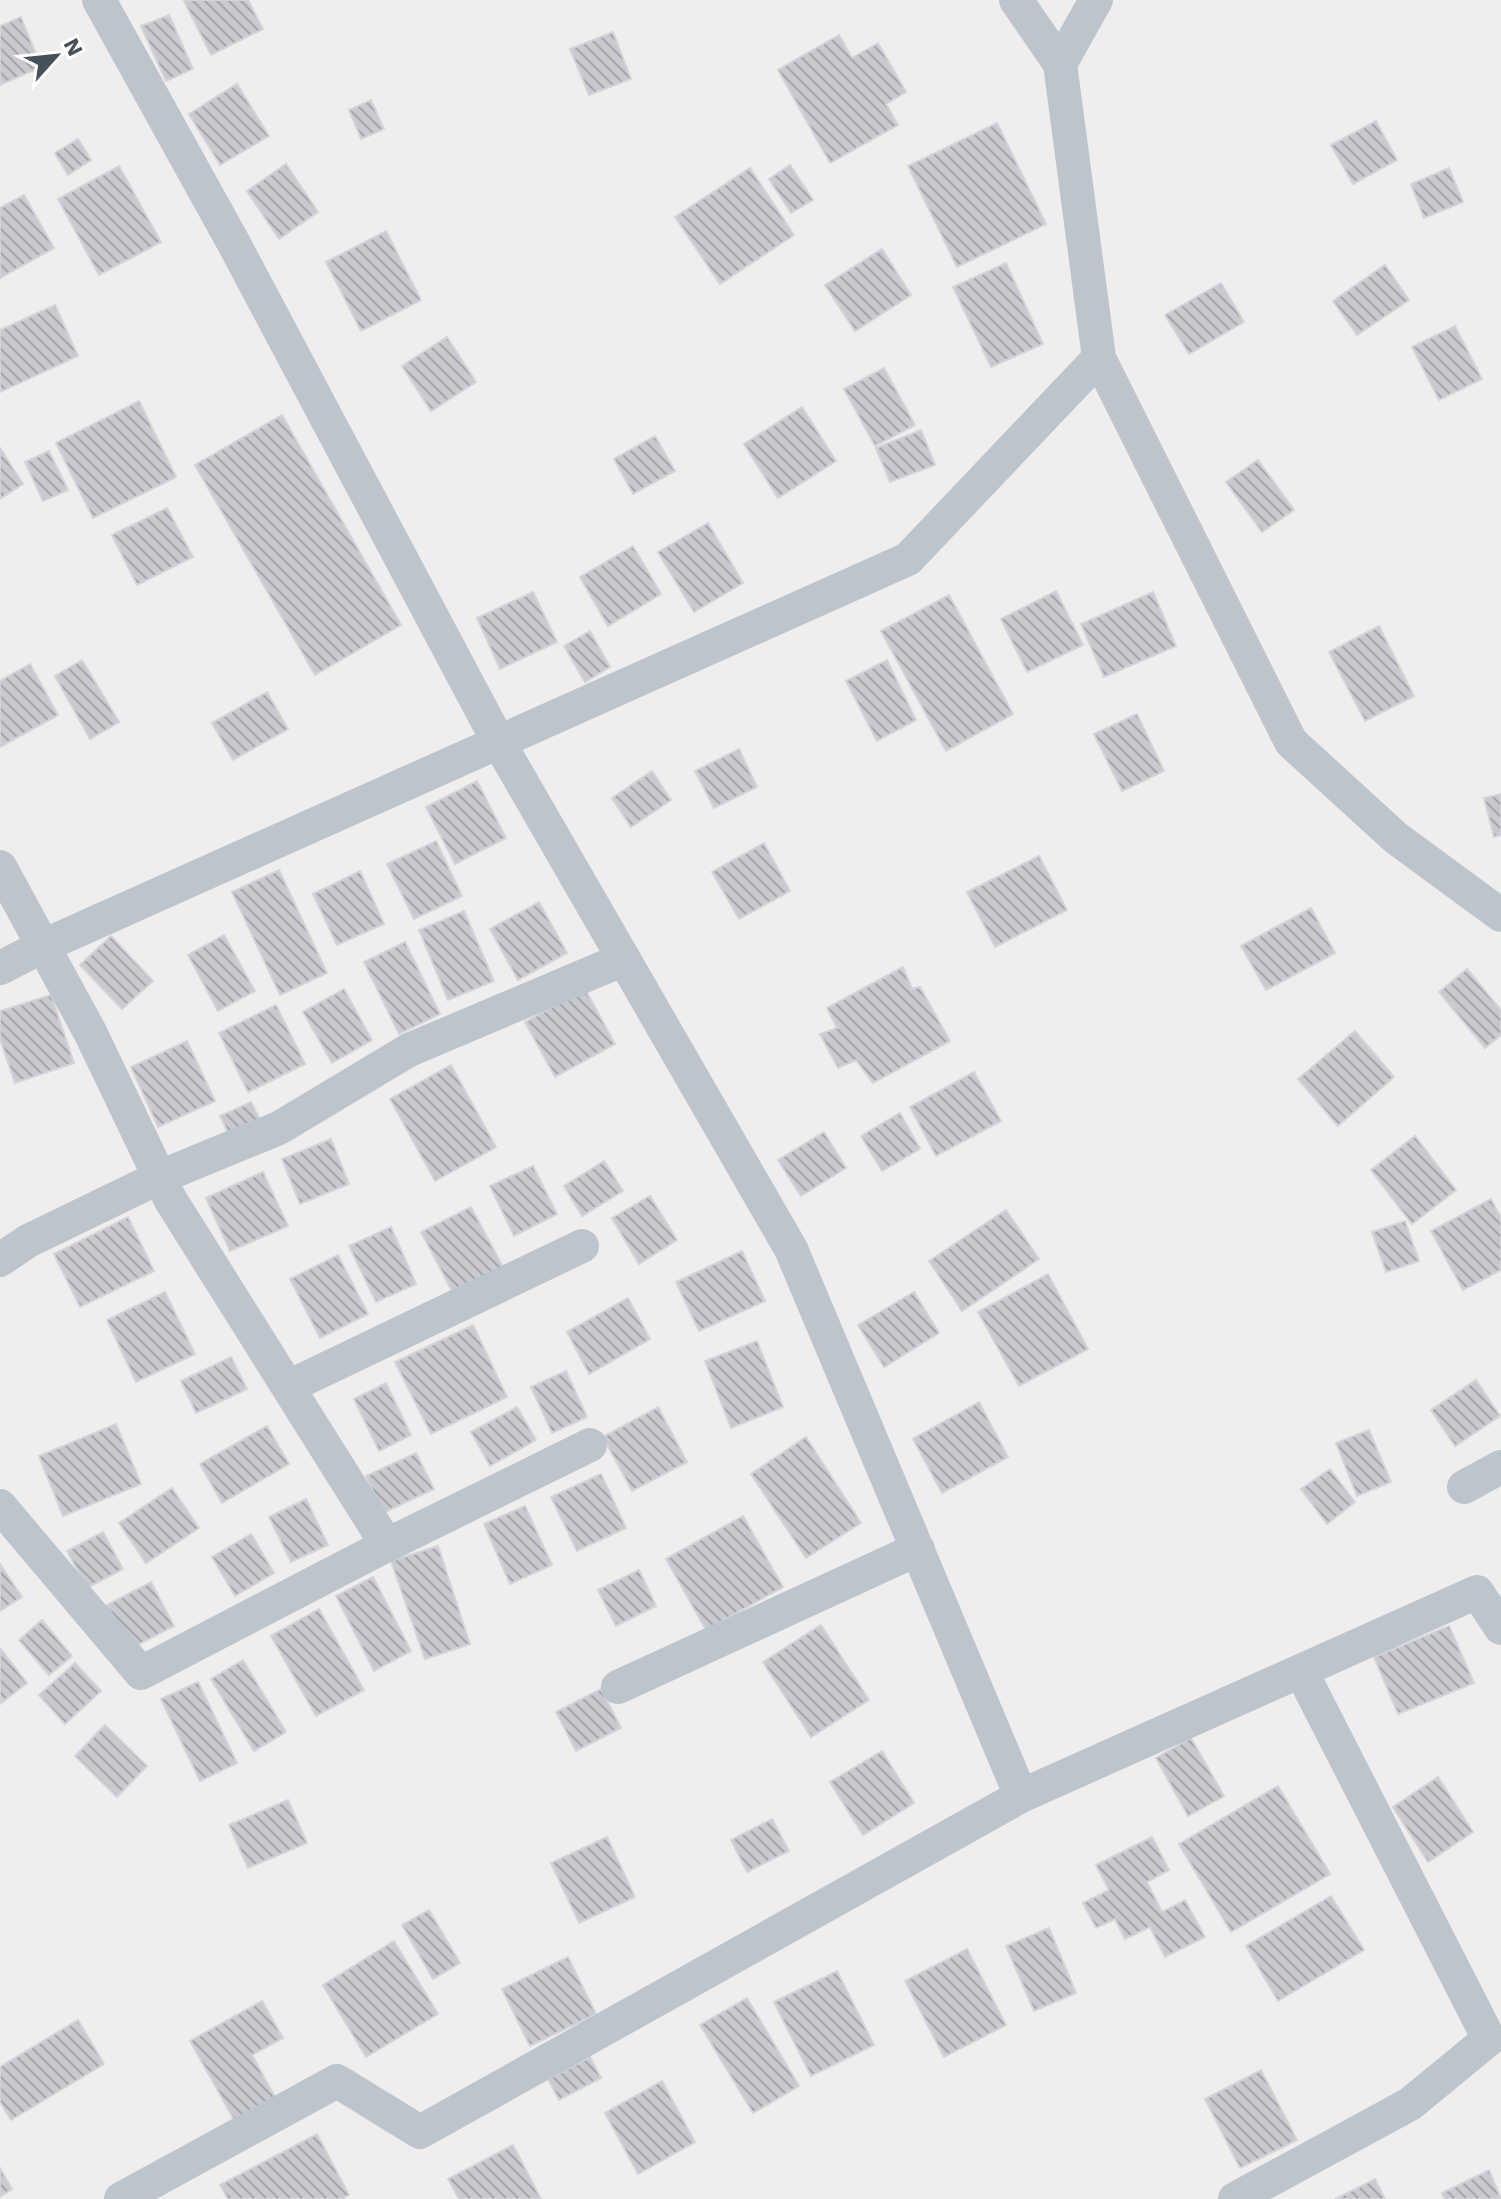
<svg xmlns="http://www.w3.org/2000/svg" width="1501" height="2199" font-family="'Work Sans',sans-serif">
<style>
.building{fill:url(#building-back-hatch);stroke:#d2d4d9;stroke-width:2}
.lines{fill:none;stroke-linecap:round;stroke-linejoin:round}
.minor{stroke:#bdc5cc;stroke-width:34}
</style>
<defs>
<pattern id="building-back-hatch" width="6" height="6" patternUnits="userSpaceOnUse" patternTransform="scale(2)"><rect width="6" height="6" fill="#c8cad0"/><path d="M-1 5l2 2M0 0l6 6M5-1l2 2" fill="none" stroke="#a4a6ac"/></pattern>
</defs>
<rect width="100%" height="100%" fill="#f0eded"/>
<path class="building" d="M186,0H248L263,29L211,55L184,1Z
M169,15L193,69L166,81L141,26Z
M21,17L41,67L0,85V26Z
M613,32L631,79L589,95L570,49Z
M839,35L852,58L878,43L906,92L886,104L898,125L830,163L778,70Z
M237,84L269,136L220,165L189,114Z
M371,100L384,129L361,139L349,110Z
M1376,121L1397,160L1353,184L1331,145Z
M997,123L1046,224L957,267L908,166Z
M78,139L91,160L68,175L55,153Z
M286,164L318,212L279,239L247,191Z
M790,165L813,200L791,213L769,179Z
M119,166L161,242L99,275L58,199Z
M750,168L794,235L720,284L675,217Z
M1449,168L1463,202L1424,218L1411,184Z
M24,195L54,248L0,278V208Z
M386,231L421,300L361,331L326,262Z
M882,249L911,295L855,331L825,285Z
M1006,263L1043,344L991,367L953,287Z
M1385,265L1409,300L1357,335L1333,301Z
M1221,283L1244,322L1189,354L1165,315Z
M55,305L78,356L0,392V330Z
M1455,326L1482,379L1439,400L1412,347Z
M447,337L476,382L431,411L402,366Z
M884,368L915,425L875,446L844,389Z
M139,401L176,477L93,518L56,443Z
M802,407L836,461L778,498L744,444Z
M282,415L401,625L315,675L195,465Z
M921,430L935,465L890,482L876,448Z
M655,436L675,471L633,494L614,459Z
M0,448L23,484L0,499Z
M49,451L68,490L43,501L25,462Z
M1258,460L1294,510L1262,532L1226,482Z
M167,508L193,557L137,585L112,535Z
M708,523L743,583L694,612L658,552Z
M633,546L661,594L608,626L580,577Z
M1056,591L1083,645L1027,672L1001,619Z
M533,592L557,642L500,669L477,618Z
M1153,592L1176,646L1104,677L1081,624Z
M949,595L1013,714L946,751L881,631Z
M1379,626L1414,696L1365,721L1329,652Z
M590,631L610,667L585,682L564,646Z
M82,660L119,722L90,739L55,676Z
M887,660L916,720L877,741L846,681Z
M30,664L58,715L0,747V681Z
M267,692L288,729L233,760L212,723Z
M1137,714L1164,771L1122,791L1094,734Z
M739,749L757,787L714,808L695,771Z
M652,771L671,800L631,827L612,798Z
M477,781L506,838L455,864L426,807Z
M1501,794V835L1494,837L1484,798Z
M436,841L462,896L414,919L387,864Z
M764,843L790,891L739,919L712,872Z
M1039,856L1067,910L995,947L967,892Z
M279,870L327,973L280,995L232,892Z
M360,871L384,924L337,945L313,894Z
M539,902L567,953L518,980L490,929Z
M1311,908L1335,953L1266,990L1241,946Z
M464,911L494,981L448,1000L419,930Z
M224,935L255,991L218,1011L188,955Z
M111,936L153,981L122,1009L80,965Z
M405,942L440,1014L399,1034L364,962Z
M903,967L912,989L920,987L950,1041L873,1083L856,1060L838,1068L820,1034L837,1028L827,1008Z
M1467,969L1501,1010V1035L1485,1048L1439,992Z
M344,989L372,1040L332,1063L303,1012Z
M585,989L615,1044L555,1077L525,1022Z
M51,995L74,1063L15,1083L0,1039V1011Z
M276,1005L305,1064L248,1092L219,1033Z
M1355,1031L1394,1077L1338,1126L1298,1079Z
M187,1041L215,1101L158,1127L131,1067Z
M451,1065L496,1147L435,1181L390,1099Z
M974,1072L1001,1121L936,1156L910,1107Z
M251,1102L262,1124L231,1139L220,1116Z
M900,1113L920,1149L882,1171L861,1136Z
M824,1132L846,1168L801,1196L778,1160Z
M1415,1136L1456,1190L1412,1224L1371,1170Z
M331,1139L349,1184L300,1204L282,1159Z
M604,1161L623,1191L582,1216L564,1186Z
M533,1166L557,1214L514,1236L490,1186Z
M263,1172L288,1226L230,1251L206,1198Z
M650,1196L677,1240L639,1264L612,1218Z
M1491,1199L1501,1218V1270L1463,1290L1431,1231Z
M471,1207L503,1267L452,1291L421,1232Z
M1006,1210L1039,1259L962,1311L929,1261Z
M128,1217L154,1271L80,1307L54,1254Z
M1405,1221L1419,1261L1386,1272L1372,1232Z
M391,1227L416,1284L376,1302L349,1246Z
M742,1251L765,1301L699,1331L676,1282Z
M338,1255L368,1314L320,1338L290,1279Z
M1048,1274L1088,1349L1019,1386L978,1312Z
M165,1292L195,1354L136,1382L107,1320Z
M914,1292L939,1333L884,1367L858,1325Z
M628,1298L650,1339L589,1374L567,1332Z
M473,1325L507,1397L431,1434L395,1362Z
M757,1341L783,1407L731,1428L705,1361Z
M231,1357L247,1389L196,1413L181,1381Z
M566,1371L587,1417L552,1433L531,1387Z
M1476,1380L1500,1416L1455,1446L1431,1410Z
M386,1383L411,1435L379,1451L354,1399Z
M979,1402L1008,1457L942,1493L913,1439Z
M517,1407L536,1440L490,1466L471,1432Z
M658,1407L687,1462L632,1491L603,1437Z
M116,1424L141,1484L63,1516L39,1456Z
M267,1426L289,1464L222,1503L200,1464Z
M1369,1430L1391,1482L1357,1496L1336,1443Z
M806,1437L861,1523L806,1558L751,1474Z
M416,1453L434,1489L383,1513L366,1476Z
M1330,1469L1355,1502L1327,1524L1301,1489Z
M601,1474L626,1528L577,1551L551,1497Z
M172,1488L199,1528L146,1563L119,1523Z
M306,1499L328,1545L291,1562L269,1517Z
M525,1506L552,1565L510,1584L484,1524Z
M743,1516L783,1587L706,1630L666,1559Z
M103,1532L123,1569L87,1588L67,1551Z
M251,1534L274,1573L235,1596L212,1557Z
M438,1546L470,1644L425,1659L391,1561Z
M0,1564L22,1597L0,1611Z
M639,1570L656,1606L616,1626L598,1590Z
M373,1577L411,1651L374,1671L336,1596Z
M151,1582L174,1626L130,1649L107,1605Z
M319,1609L364,1690L316,1716L271,1636Z
M42,1620L72,1656L49,1675L19,1640Z
M821,1625L869,1700L811,1737L763,1662Z
M1449,1626L1474,1683L1398,1714L1374,1657Z
M0,1648L27,1683L0,1704Z
M243,1660L286,1732L254,1751L211,1679Z
M75,1663L101,1691L65,1724L39,1695Z
M198,1682L237,1763L200,1781L161,1699Z
M601,1689L621,1728L576,1751L556,1712Z
M105,1725L147,1766L117,1797L75,1756Z
M1191,1738L1224,1796L1188,1816L1156,1758Z
M882,1751L914,1803L863,1835L830,1782Z
M1438,1777L1473,1832L1428,1862L1393,1807Z
M1278,1786L1330,1874L1231,1932L1179,1844Z
M288,1800L307,1843L248,1868L229,1825Z
M772,1819L789,1851L747,1872L731,1840Z
M607,1837L635,1897L579,1923L551,1863Z
M1152,1837L1169,1870L1147,1882L1162,1912L1185,1900L1205,1937L1165,1957L1150,1927L1125,1939L1115,1919L1096,1928L1083,1903L1109,1890L1096,1865Z
M1331,1896L1364,1950L1278,2001L1246,1946Z
M429,1910L460,1963L433,1979L402,1925Z
M1049,1928L1076,1993L1034,2011L1006,1946Z
M394,1941L438,2014L366,2057L323,1985Z
M967,1949L1006,2025L944,2057L905,1981Z
M568,1957L596,2014L530,2046L502,1989Z
M837,1971L874,2045L811,2076L774,2002Z
M747,1998L799,2086L753,2113L700,2025Z
M262,2001L283,2038L252,2055L275,2097L234,2120L190,2041Z
M78,2020L104,2064L11,2120L0,2102V2067Z
M590,2057L601,2078L559,2100L548,2079Z
M1261,2070L1297,2140L1240,2168L1205,2099Z
M662,2081L695,2142L638,2174L605,2113Z
M317,2134L349,2195L342,2199H228L220,2185Z
M513,2145L541,2199H459L448,2179Z
M0,2168L12,2189L0,2197Z
M1489,2170L1501,2199H1444L1442,2193Z
M1375,2179L1385,2199H1335Z"/>
<g class="lines">
<path class="minor" d="M99,0L233,242L498,741L791,1249L1021,1796L1477,1592L1501,1628
M1016,0L1060,64
M1099,358L1291,742L1396,838L1501,915
M0,867L90,1032L170,1199L387,1545L141,1673L0,1506
M0,968L43,946L908,559L1099,358L1060,64L1096,0
M0,1260L28,1241L160,1177L279,1128L409,1050L624,959
M288,1387L582,1246
M1464,1487L1501,1467
M387,1545L590,1445
M618,1687L918,1549
M121,2199L337,2081L420,2132L1021,1796
M1235,2199L1410,2104L1489,2039L1301,1671"/>
</g>
<g transform="translate(56 56) rotate(63)" stroke="#ffffff" stroke-width="6" paint-order="stroke">
<path d="M0-6L14 30L0 20L-14 30Z" fill="#475159"/>
<text y="-12" font-size="22" font-weight="bold" text-anchor="middle" fill="#475159">N</text>
</g>
</svg>
